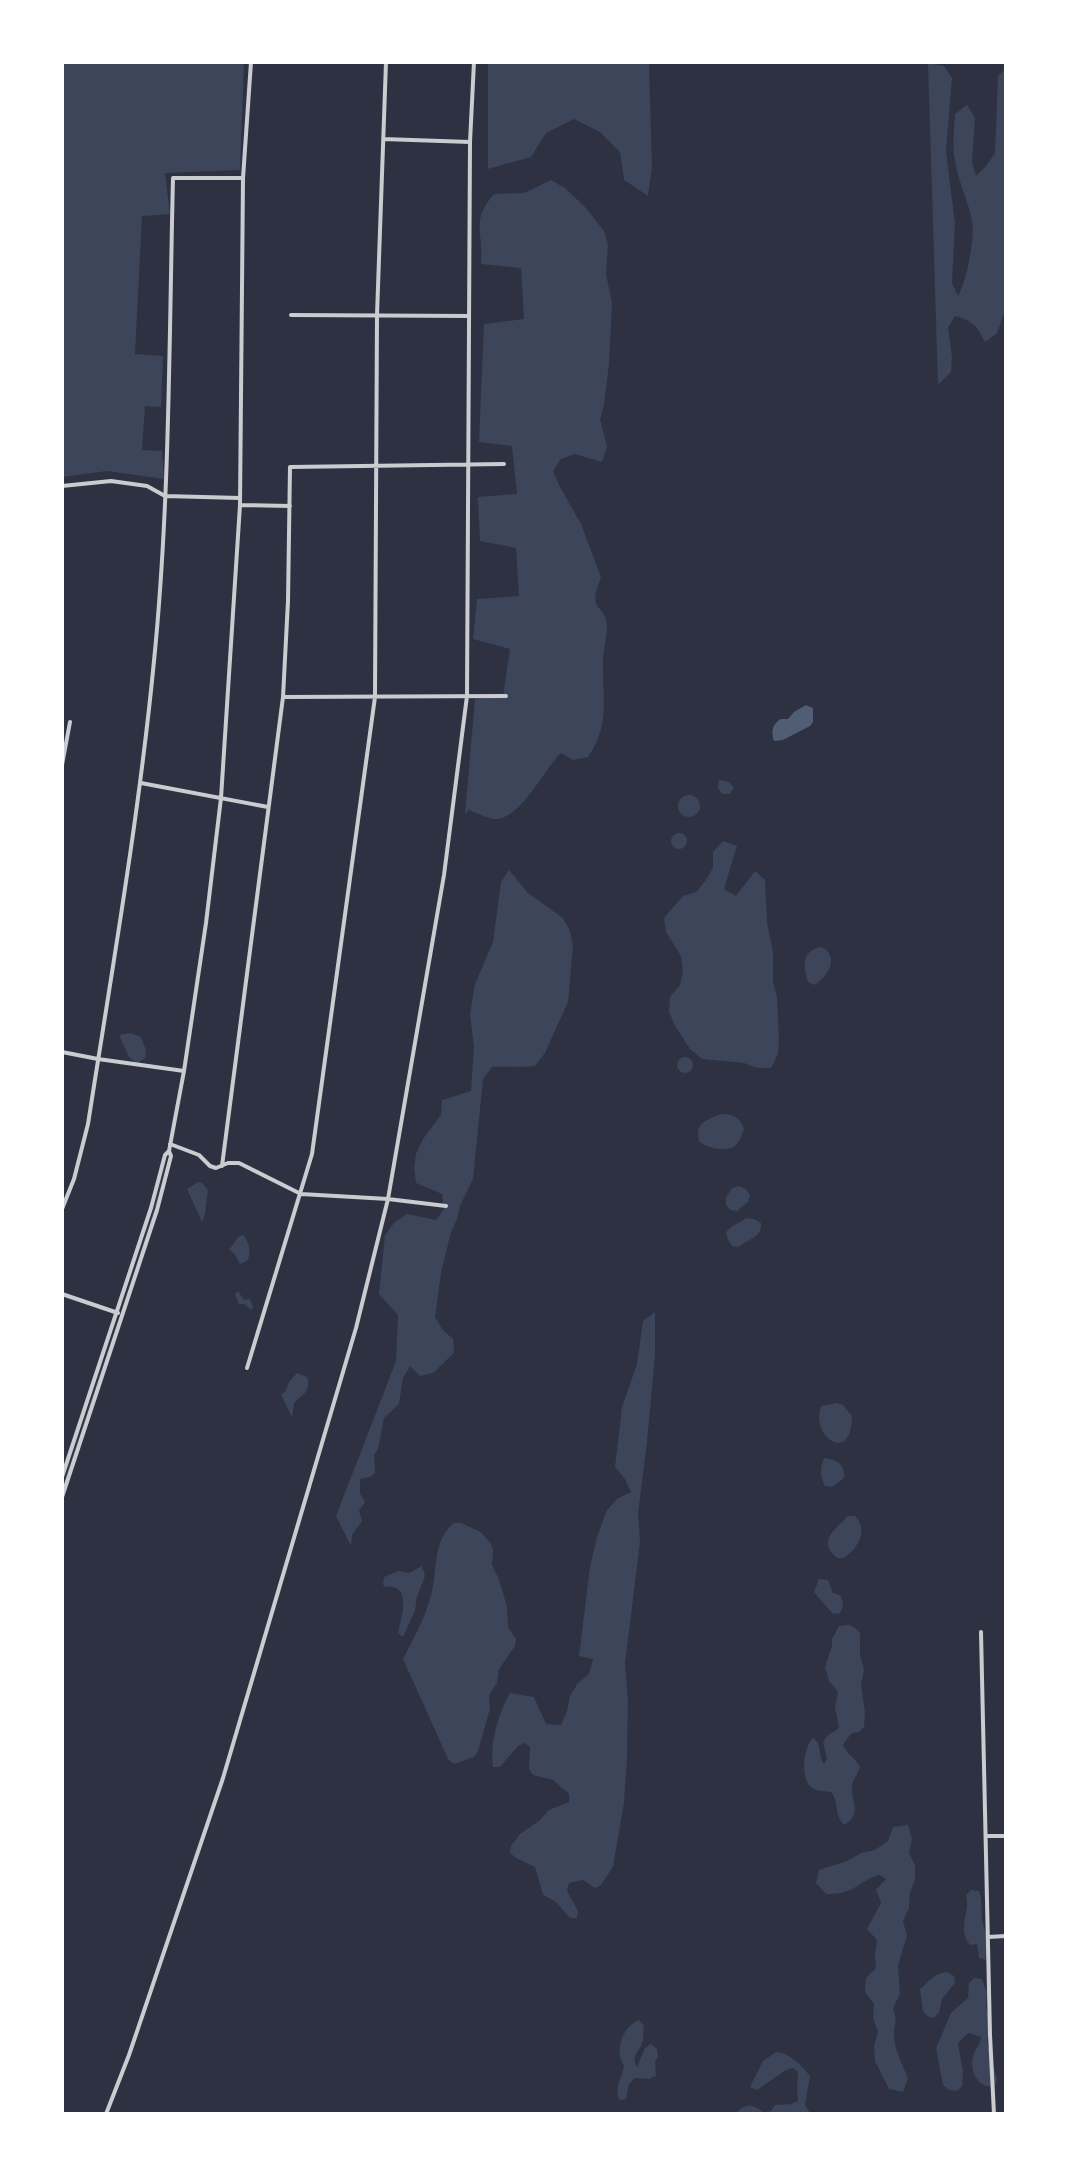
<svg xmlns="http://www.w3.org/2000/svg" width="1068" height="2176" font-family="Lora,serif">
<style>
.green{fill:#3c4559}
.water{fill:#4f5d75}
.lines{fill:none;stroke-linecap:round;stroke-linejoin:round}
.minor{stroke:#caccd0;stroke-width:4}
</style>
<rect width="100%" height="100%" fill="#2d3142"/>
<path class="green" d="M62,63H244L240,170L165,173L170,214L142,216L135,354L163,356L161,407L145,406L142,450L162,451L164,479L107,471L63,477Z
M488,63H649L652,168L648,196L624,180L620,152L600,132L574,119L546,133L531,157L488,169Z
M928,63L944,66L952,78L946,151L955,224L952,283L958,296C967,280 975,239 972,221C968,200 958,181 955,161C952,145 954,130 955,114L967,105L975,118L972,162L976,176L986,166L995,153L998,76L1006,68L1005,311L997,333L985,342C978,327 972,320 955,316L948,328L952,357L951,372L938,385Z
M551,180L565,188L585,207L604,231L608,245L606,274L612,303L609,364L604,405L600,419L607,447L602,462L575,454L561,459L553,471L559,485L581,524L601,577C598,586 592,598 598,607C601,611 605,614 606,619C609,633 603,647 603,661C602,699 611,723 588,757L573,760L561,753C545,768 519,822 494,819C486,818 477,813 469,810L465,814L475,699L503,696L510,649L473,639L477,599L519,596L516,548L480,541L478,497L517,494L512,446L479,442L484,324L524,319L521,268L481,264C484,232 470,221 494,194L524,193Z
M719,780L729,782L734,788L730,794H722L718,788Z
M678 806a11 11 0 1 1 22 0a11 11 0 1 1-22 0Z
M671 841a8 8 0 1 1 16 0a8 8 0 1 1-16 0Z
M723,841L737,846L724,889L736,896L755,871L765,880L767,923L773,952V982L777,997L779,1039L778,1054L771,1068H757L744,1063L702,1059L690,1049L675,1026L669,1012L670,997L680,985L683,971L681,956L666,932L664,918L683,896L696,892L706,880L713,867V852Z
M509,870L528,893L563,918L570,931L573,946L568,1002L545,1053L535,1066C521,1068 507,1066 492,1067L483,1079L473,1179L460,1206L457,1219L451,1232L441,1273L435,1317L442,1329L453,1339L454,1353L433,1373L420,1376L410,1366L403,1378L399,1404L384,1418L378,1449L374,1455L375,1473L370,1477L360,1479V1493L365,1502L359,1511L362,1521L352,1535L351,1546L336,1516L396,1361L398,1315L379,1294L385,1235L394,1223L407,1214L436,1220L444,1209L442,1194L416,1183L414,1168L416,1154L423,1139L441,1115L442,1100L471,1091L474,1047L470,1014L475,984L493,942L501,882Z
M821,947C840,955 829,977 814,985L808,982C803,966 801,951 821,947Z
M131,1033L141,1037L146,1050L145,1058L137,1064L129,1057L119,1035Z
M677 1065a8 8 0 1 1 16 0a8 8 0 1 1-16 0Z
M721,1114C733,1114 740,1117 744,1129C742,1133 741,1140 737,1144C729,1153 707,1149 699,1141C695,1123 706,1120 721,1114Z
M167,1155L155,1210L123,1305L154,1209Z
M198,1182L202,1183L208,1190L205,1214L202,1222L187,1189Z
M739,1186L746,1189L750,1195L748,1202L737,1211L730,1210L726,1205V1197L732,1188Z
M747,1218L754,1219L761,1223C762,1238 748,1239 738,1247L732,1246L728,1240L726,1232L731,1227Z
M243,1235C249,1241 252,1254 247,1261L240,1264L234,1253L229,1250L239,1236Z
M238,1291L244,1300L250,1299L253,1307L251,1310L244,1304H239L235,1294Z
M655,1312V1356L647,1442L638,1513L640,1542L625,1664L628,1700L627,1758L624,1803L613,1867L601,1885L595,1888L583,1880L569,1883L567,1891L578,1911L577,1918H570L556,1902L543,1895L535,1867L516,1858L510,1853L511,1846L520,1834L539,1821L549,1810L569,1802V1794L553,1780L533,1775L529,1769L530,1747L524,1743L518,1746L500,1767H493C489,1744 499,1712 510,1693L534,1697L546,1724L561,1725L567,1711L570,1696L578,1683L589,1674L593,1659L579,1656L590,1567L597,1537L607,1510L617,1499L631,1492L625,1479L615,1467L622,1407L637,1364L643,1321Z
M117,1322V1323L63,1489V1485Z
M297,1373L307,1377C312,1392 302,1394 294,1403L292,1418L281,1394L285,1392L289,1382Z
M836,1403L843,1405L852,1416C852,1465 810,1438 821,1406Z
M824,1458C837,1460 845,1463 844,1478L832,1487L825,1486C820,1478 820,1468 824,1458Z
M848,1516H855C869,1531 858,1548 844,1558H837C816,1541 836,1529 848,1516Z
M454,1523H461L481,1532L491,1544L493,1550L492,1565L498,1577L507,1606L508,1627L516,1639L515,1646L499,1669L497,1683L489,1695L490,1709L478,1751L474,1757L454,1764L448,1759L403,1659C413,1639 424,1620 430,1599C439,1572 430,1543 454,1523Z
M422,1566L425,1576L417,1597L415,1611L403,1637L398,1633C401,1618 413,1584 386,1587L383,1585L384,1577L398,1571L409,1573Z
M819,1579L828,1580L833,1593L840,1595C844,1603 844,1607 839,1614L832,1613L814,1592Z
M849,1625L855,1628L860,1633V1655L864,1670L861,1684L865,1713L864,1727L859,1732L852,1733L843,1744C846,1754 855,1757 860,1767C858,1773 853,1780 852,1786C850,1802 864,1812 844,1825C833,1813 840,1803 831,1792C825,1791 817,1792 811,1787C800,1778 803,1748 813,1738C823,1745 817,1754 824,1764L827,1758L823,1742L827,1736L839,1728L835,1707L838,1692L829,1681L825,1667L832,1646V1639L839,1626Z
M908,1825L912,1839L909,1853L915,1865V1879L910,1893L909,1908L903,1921L907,1936L898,1965L900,1994L893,2008C898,2024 894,2022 894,2035C894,2050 903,2065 908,2078L903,2092L889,2089L875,2061L874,2046L878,2032L873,2018L874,2004L865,1992L866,1978L876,1968L875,1954L877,1940L867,1929L881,1903L876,1890L886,1879L879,1875C868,1878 863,1883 854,1888C845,1893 835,1894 826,1894L816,1883L819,1870L847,1861L861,1853L875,1850L888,1841L893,1827Z
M971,1890L979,1891C983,1901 981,1909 982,1919C984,1933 994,1946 985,1960L979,1958L977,1944L970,1945C956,1926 971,1913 966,1895Z
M947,1972L954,1976L955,1983L942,1999L939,2013L933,2018L927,2016L923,2011L920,1989C930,1981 934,1973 947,1972Z
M974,1978L982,1979L987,1992L986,2006L990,2020L987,2043L997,2079L995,2086C978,2090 969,2070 973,2056C975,2048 980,2046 981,2037L968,2033L958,2043L963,2072L962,2086L957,2091L949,2090L943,2085L936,2048L951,2013L968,1998L969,1983Z
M639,2020L644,2026C643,2031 644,2035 643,2040C641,2051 630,2055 637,2067L645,2048L651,2044L657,2049L658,2056L655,2062L656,2076L649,2079L635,2078L629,2084L626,2099L619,2100C614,2086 622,2079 624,2066C614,2051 622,2027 639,2020Z
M776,2052C789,2052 802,2066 810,2076L805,2105L810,2113H736C746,2103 753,2104 764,2113L771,2111L775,2105L791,2104L798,2101L797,2087L798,2072L793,2068L786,2070L757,2090L750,2087L763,2061Z"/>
<path class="water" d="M806,705L813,708V722L810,726L783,740L774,741C771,732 772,724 781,719H788L794,712Z"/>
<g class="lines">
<path class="minor" d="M383,139L470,142
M291,315L469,316
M62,486L111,481L147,486L165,496L240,498
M240,505L290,506
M283,697L506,696
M62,765L70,722
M141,783L268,807
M62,1052L98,1059L184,1071
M170,1144L199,1155L210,1166L216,1168L228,1163H239L301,1194L388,1199L446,1206
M222,1166L283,697L288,601L290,467L504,464
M62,1209L74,1179L88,1124C112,970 139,816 154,661C170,501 169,339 173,178H243
M62,1294L118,1313
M247,1368L312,1154L375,697L377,315L386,62
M62,1477L151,1208L165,1155L169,1151
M62,1497L157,1210L171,1156L169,1151L184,1071L206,923L221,798L240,505L243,178L251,62
M981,1632L990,2035L994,2114
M986,1836H1006
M988,1937L1006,1936
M106,2114L129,2055L223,1778L356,1328L388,1199L444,875L467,696L470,142L474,62"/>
</g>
<rect width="1068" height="2176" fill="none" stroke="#ffffff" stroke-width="128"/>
</svg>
